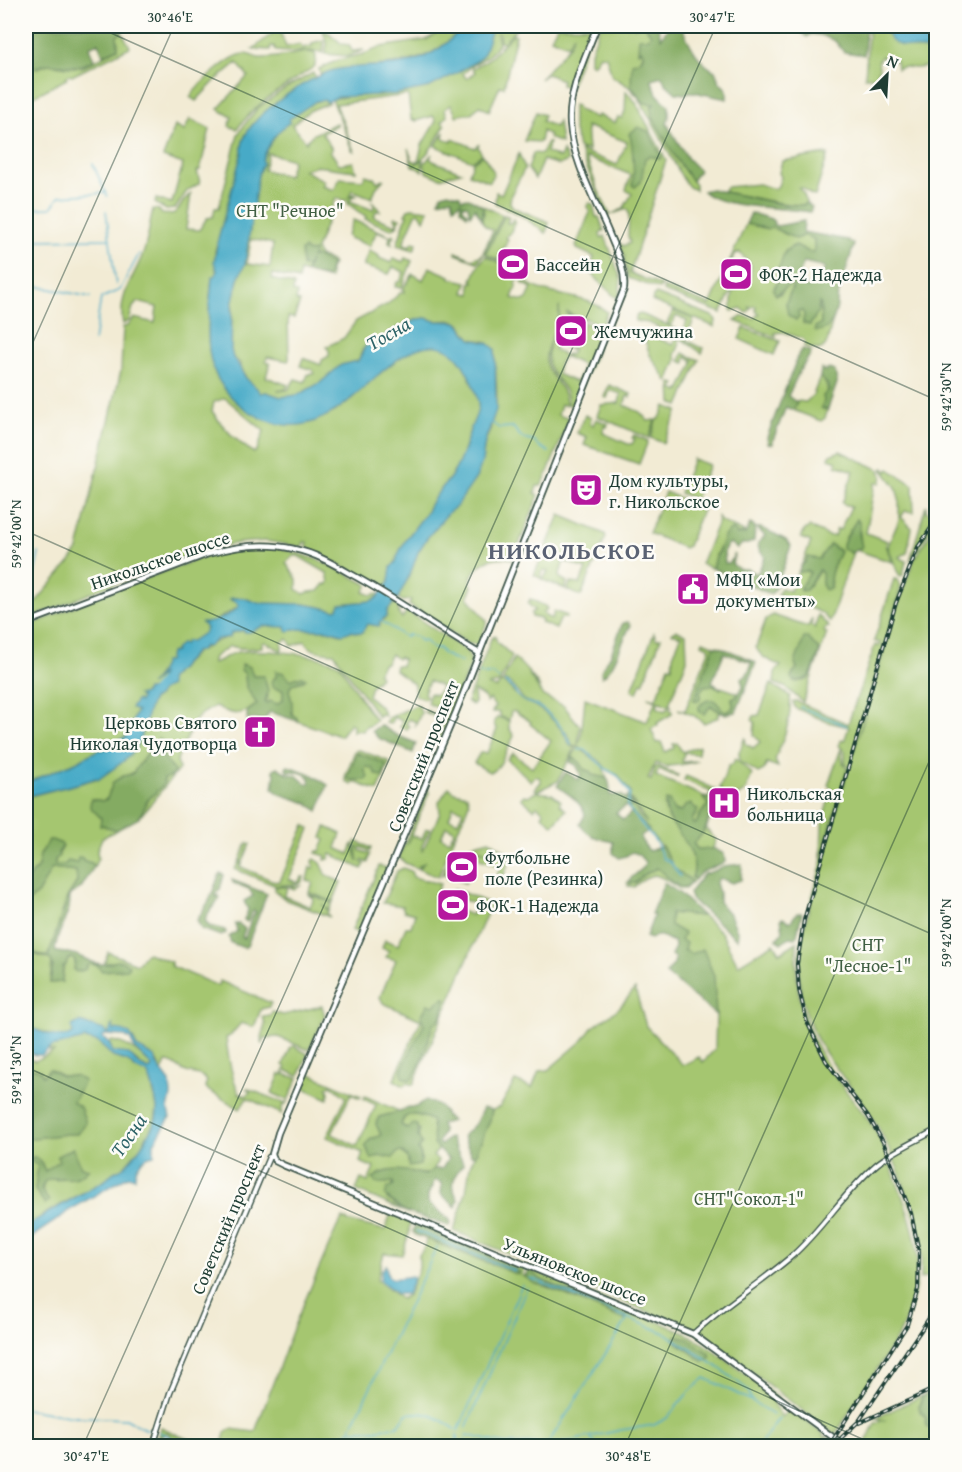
<svg xmlns="http://www.w3.org/2000/svg" width="962" height="1472" font-family="'Gentium Book Plus',serif">
<style>
.green{fill:#a5c66f;stroke:#628252;stroke-width:1.5;fill-rule:evenodd}
.forest{fill:#84ab62;stroke:#52744b;stroke-width:1.5;fill-rule:evenodd}
.water{fill:#47aac7;stroke:#33747e;stroke-width:1.5;fill-rule:evenodd}
.lines{fill:none;stroke-linecap:round;stroke-linejoin:round}
.stream{stroke:#47aac7;stroke-width:1.5}
.river{stroke:#47aac7;stroke-width:6}
.tertiary-casing{stroke:#3f574c;stroke-width:7}
.secondary-casing{stroke:#3f574c;stroke-width:8}
.tertiary{stroke:#fff;stroke-width:4}
.secondary{stroke:#fff;stroke-width:4.5}
.rail-casing{stroke:#1f3d34;stroke-width:4}
.rail{stroke:#fdfcf7;stroke-width:1.5;stroke-dasharray:4.5;stroke-linecap:butt}
.ticks{fill:none;stroke:#1f3d34;stroke-width:1.5;stroke-opacity:0.45}
.labels{text-anchor:middle;dominant-baseline:central;stroke-width:5;stroke-linejoin:round;paint-order:stroke}
.park-label{font-size:18px;fill:#405f43;stroke:#fdfcf7}
.poi-label{font-size:18px;fill:#1f3d34;stroke:#fdfcf7;text-anchor:start}
.street-label{font-size:18px;fill:#1f3d34;stroke:#fdfcf7}
.water-label{font-size:20px;font-style:italic;fill:#2d6367;stroke:#fdfcf7}
.district-label{font-size:24px;font-weight:bold;letter-spacing:1.5px;fill:#5a6273;stroke:#fdfcf7}
.neatline{fill:none;stroke:#1f3d34;stroke-width:2}
.ticks-label{font-size:15px;text-anchor:middle;fill:#1f3d34}
</style>
<rect width="100%" height="100%" fill="#fdfcf7"/>
<filter id="ink" filterUnits="userSpaceOnUse"><feTurbulence type="fractalNoise" baseFrequency=".0167" numOctaves="2"/><feDisplacementMap in="SourceGraphic" scale="12" xChannelSelector="R" yChannelSelector="G"/><feConvolveMatrix kernelMatrix="1 2 1 2 8 2 1 2 1" color-interpolation-filters="sRGB"/></filter>
<filter id="wash" filterUnits="userSpaceOnUse"><feTurbulence type="fractalNoise" baseFrequency=".008" numOctaves="4" result="noise"/><feDisplacementMap in="SourceGraphic" scale="24" xChannelSelector="R" yChannelSelector="G"/><feGaussianBlur stdDeviation="1.35" result="paint"/><feColorMatrix in="noise" values="0 0 0 0 0 0 0 0 0 0 0 0 0 0 0 0 0 1.4 0 .05"/><feComposite in="paint" operator="in"/></filter>
<g filter="url(#wash)">
<rect width="100%" height="100%" fill="#f2ebd4"/>
<path class="green" d="M449,26H463C430,67 394,63 347,69C339,71 327,71 321,77L319,69L338,60L364,54L381,47L426,40Z
M493,26H515L516,29L503,43L500,42L499,33H497L499,44L488,56L473,65L463,74L467,79L475,72L472,69L490,58L513,34L516,35L504,87L500,86L489,111L480,106L470,114H460L457,117L451,105L445,109L447,116L442,122L445,125C437,138 429,156 415,164L423,160L422,171L412,165L408,148L412,160L418,162L422,145L436,121L433,116L416,121L411,119L408,95L336,104L354,151L352,150L332,99L349,96L396,94L430,87L468,66L479,57Z
M557,26H590L586,36L591,26H593L570,87L561,85L562,80L547,74L540,79L569,46L574,34L568,45L551,38Z
M600,26H635L633,27L645,26L651,34L649,38L639,40L640,50L644,53L632,71V86L642,99L654,105L651,108L652,116L677,160L695,185V190L689,187L683,179L639,98L628,86L612,76L606,56L600,55L593,65L590,63V55Z
M869,26H883C893,47 915,50 936,50V67C926,65 925,68 916,68C908,69 904,64 897,69L896,61L885,60L882,56L878,61L879,68L877,77H865Z
M279,28L286,47L300,44L302,48L312,46V43L323,40L324,44L323,53C306,48 293,54 276,51L274,46H271L270,50L253,49Z
M323,30L329,33L342,44L349,45L352,51L364,50L348,56L325,54L327,44Z
M122,32L130,47L72,76L68,75L66,77L67,79L26,100V69L38,68L48,64L68,67H83L118,48L117,36Z
M306,52L315,53L316,57L315,66C285,88 261,97 237,129L229,126L232,117L218,109L248,76L237,63L215,81L196,101L190,97C198,85 230,54 245,54C250,54 254,57 259,58C274,59 291,54 306,52Z
M313,73L317,78C294,90 239,121 242,152L215,251C215,259 217,268 216,275L212,277C209,308 202,356 220,382C228,395 242,405 253,414C267,415 317,419 326,416C360,403 428,302 463,365C468,373 480,400 479,408C477,417 472,425 469,433C464,449 461,462 452,475C444,487 431,498 427,512C416,526 400,545 396,562L391,568L389,582L384,589L381,587L380,581L376,579L373,582L310,550L307,547L308,542H304L302,547L266,541L238,543L207,549L100,589L32,618L28,617L29,610L70,562L78,550L121,371L123,327L128,326L134,318L155,323L157,307L138,302L133,307L129,321L123,324C117,295 135,277 144,251C148,238 150,223 153,209L159,210L162,214C182,217 177,203 191,194L186,229L199,230L207,218L213,217L215,208H219L238,134L248,120L258,108L286,88ZM225,398L264,431L257,450L254,453C237,442 223,428 212,411L214,402Z
M626,91L635,101L666,160L630,273L662,286L659,289L628,278L624,258L625,257L619,245L621,244L623,246L630,243L628,236L629,214L627,209L606,216L580,150L617,165L627,142L586,126L588,150L578,148L573,126V105L577,106L578,110L597,118L598,115L615,123L618,117L622,118L625,111ZM586,157L631,175L626,190L632,194L623,209L610,215L598,190Z
M324,100L328,103L309,111L292,125L306,142L312,135L336,123L337,125L322,133L332,149L330,151L339,164L353,162L356,171L316,166L303,170L325,181L322,186L334,190L340,178L363,180L365,175L375,178L377,182L384,179L376,188L372,198L352,190L349,197L353,194L356,196H353L350,201L373,210L374,204L371,202H373L380,211H376L374,217L396,225L397,222L395,217L400,218L397,226L391,229L365,219L366,216C358,213 355,208 348,204V201L336,198L316,249L319,256L331,261L333,264L330,270V279L300,271L298,280L273,274L272,279L294,285L293,292L297,293L296,301L300,302L294,318L288,317L289,359L288,361L267,357L266,362L270,363L266,377L288,385L286,389L277,391L288,390L295,379L305,382L308,374H314L313,370L300,366L303,358L321,365L322,360L329,356V350L326,347L344,338L356,321L388,304L400,293H404L405,290H402L413,274L423,280L429,267L450,276V278L467,282L464,293L471,294L470,283L474,282L472,280L479,264L486,256L520,272L521,277L515,284L517,285L512,298L523,301L527,299L532,288L522,283L523,280C548,299 583,292 607,312L594,344L597,349L587,373L581,371L583,365L566,357L567,354L570,355L583,323L585,322L593,326L592,321L584,318L583,320L567,312V314L573,316L572,318L568,316L558,337L568,318L579,323L570,342L572,344L570,350L557,344L554,350L565,355L559,364L557,374L576,382L580,374L586,376L573,407L568,404C570,386 550,378 548,362C545,343 562,324 559,306C559,311 559,316 558,321C555,335 544,347 546,363C549,378 567,387 566,406L561,404L558,415L564,417L567,416L569,420L545,479L541,486H537L535,493L539,495L513,559C494,554 474,562 470,583L472,586L468,597L487,621L480,642L476,645L467,643L409,605L411,600L402,601L398,598L411,572L418,552L427,538L476,478L482,462L485,441L490,431L497,398L495,349L485,341L471,339L460,324L453,320L435,321L426,318L412,321L389,333L374,347L363,349L358,361L341,365L320,383L298,395L281,397L266,392L260,393L247,380L239,362L233,358L231,350L233,296L240,274L245,264L258,174L263,163L262,160C269,144 275,132 290,122L289,119L314,102ZM268,153L293,160L288,176L264,170ZM251,239L273,244L270,267L247,264Z
M536,112L544,115L542,121L555,127L558,121L561,143L549,138L550,135L542,131L540,142L524,141Z
M190,119L210,129L200,170L197,171L200,183L187,191L175,209L166,210L155,203L156,199L172,203L183,164L163,157L175,126L184,131Z
M444,132L443,138L452,142L453,139L475,148L479,144L478,147L482,154L472,161L435,146Z
M547,142L549,143L546,152L560,158L563,151L568,161L559,165L543,160L535,179L528,169L533,153L542,154Z
M432,154L430,158L433,161L461,172L440,178L426,172L424,164Z
M519,154L525,168L511,195L510,203L514,208L549,222L546,233L522,216L495,203L496,192L501,194L503,191Z
M828,154L815,196L811,195L803,188H799L804,194L806,203L804,205C785,205 769,201 751,197C741,195 733,195 723,191L727,187L759,184L774,189L778,186L781,177L779,173L782,161Z
M483,155L494,172L490,182L469,174L473,162Z
M589,203L593,204L596,217H599L604,231L600,234L601,238L605,236L621,279L619,297H615L590,272L594,257L577,249L576,246L590,212L587,207Z
M483,206L503,215L485,252L477,262L456,254V252L472,259L482,255L493,230L485,226L481,220L484,214Z
M412,208L429,210L424,220L420,213L418,212L416,214L404,241V244L410,246L413,242L417,243L414,250L397,245L407,215L405,214L408,209Z
M505,215L509,217L507,223H511L513,219L515,221L510,234H508L506,238L508,239L499,260L486,254Z
M353,220L391,236L393,234L395,237H392L391,242L392,244L389,242L390,236L377,231L370,246L349,238L347,236Z
M746,224L768,229L771,227L796,239L804,235L814,239L815,252H809L796,245C781,251 784,253 781,266L779,268L776,295L780,294L790,282L793,284L786,303L788,310L798,316V311H803L804,314L803,323L810,325L818,312V303H820L821,324L815,330L817,331L828,327L834,316L827,343L823,348L818,350L804,346L805,342L803,339L783,332L775,333L776,337L735,321L743,316L754,318L759,314L756,311V306L749,307L751,309L747,313L741,308L732,311L731,309L733,291L746,286L750,275L751,265L739,252L734,255L723,281L730,285L732,290L721,313L663,291L664,287L710,305Z
M369,250L379,256V258L391,263L393,258L403,262L405,258L412,261L402,287H395L397,282H400L404,272L393,267L389,274L363,266Z
M656,294L712,316L716,320L715,327L652,301L653,297Z
M673,311L694,319L686,340L699,347L704,348L702,353L677,336L649,323L635,321L637,315L641,314L683,332L687,321L676,316L672,325L667,324Z
M744,328L780,341L774,355L739,339Z
M645,333L673,345L676,337C683,343 678,347 675,355L677,359L668,382L650,355L644,337Z
M683,353L699,360L679,406L672,403L671,383L676,384L672,389L679,392L692,366L693,360L686,357L685,363L680,361Z
M820,377C834,391 824,393 825,410L828,409L825,418L821,421L793,410L797,403L796,401L806,402L813,395Z
M609,385L631,394L630,397L627,396L624,405L640,412L648,421L655,420L649,438L597,416L601,405L619,403L621,394L610,390L607,398L604,397Z
M665,406L678,411L663,443L651,438L656,421L660,418Z
M585,415L591,418L590,424L593,425L596,419L608,424L607,427L604,426L603,433L628,444H632L635,439L632,438L634,435L648,441L639,464L584,445L587,437L577,433Z
M840,451L880,470L882,476L880,483H875L866,533L887,541L886,545L892,562L856,550L860,548C862,544 859,531 860,524H854L845,539L850,553L853,552L830,622L822,613L778,594L781,588L790,591L798,572L807,571L810,572L806,590L820,570L823,573L822,584L825,589L831,586L830,575L840,551L832,545L819,560L808,557L804,564H802L811,542L801,538L804,531L809,527L829,536H834L837,529L840,530L851,507L842,503L854,471L836,465L837,461L829,458L830,455Z
M693,459L709,465L695,499L680,493Z
M884,468L887,472L889,469L913,485V487L914,512L905,511L901,517L912,528L907,553L899,557L906,561L903,575L900,576L897,571L888,546L899,520V499L896,487L882,469Z
M665,492L702,507V510L688,546L684,548L649,533Z
M926,505V511L931,513L936,511V520L910,561Z
M560,515L605,534L606,537L581,596L567,590L570,583L580,584L586,569L564,561L559,577L567,582L565,589L543,580L548,571L544,570L541,573L542,579L534,575Z
M718,517L720,521L746,533L735,534V531L729,532C722,540 714,558 712,568L701,564L717,524Z
M936,525V1270L931,1275L921,1279C921,1270 922,1261 921,1252C918,1216 895,1158 878,1127C848,1074 809,1052 800,985C795,946 809,910 819,873C829,838 839,803 849,767L845,764V751L839,746L841,740L844,741L849,727L828,722L795,708L793,702L796,701L848,724L875,645L879,646L880,643L874,641L894,579L898,580L901,586L897,602L852,758L900,597L914,560Z
M261,547C302,549 333,566 368,585L364,592L372,595L377,593L380,595L371,601L340,604L338,609L335,610L304,604L258,603L244,598H232L231,600L238,603V607L205,627L206,632L192,641L180,646L173,653L152,683L161,675V685L156,689L147,690L139,702H135L134,705L137,711L125,738L120,739L108,749L98,750L76,762L26,783V627L108,592L215,553ZM293,556H298L327,573L329,582L327,585L325,584L319,591L309,592L304,594L297,589V579L286,563Z
M530,599L545,606L547,609L543,613L547,617L552,619L554,611L567,616L566,618H561L556,629L542,623L541,619L532,617L531,613L535,610L528,604Z
M394,603L398,606L399,615L402,618L407,611L466,651C480,666 458,681 459,697L439,743H435L443,725L440,724L442,720L424,712L425,710L443,717L446,711L427,703L430,693L435,695L441,689V686L429,681L424,693L427,697L424,699L415,695L414,684L395,670L396,665L401,666L403,659L398,657L397,659L391,654L386,663L383,664L378,672L380,677L371,686L368,696C375,702 382,706 385,716L380,714L378,717L334,653C322,651 312,654 305,641L292,646L288,639L282,642V650H280L265,642L262,643V647C252,649 240,649 230,646L214,657L212,663C222,661 228,654 238,652C263,648 311,654 335,662L340,665L366,707L376,720L369,726L365,727L363,731L356,730L353,732V725L350,723L340,736L297,721V718L292,715L289,690L292,684L304,681L302,676L290,680L286,676L277,674L276,677L272,680L274,688L283,690V700L277,704L265,702L268,697L266,682L258,677L245,674L246,687L257,704C241,717 233,716 215,706L200,715L194,722L177,760L179,769L139,818L147,801L164,783V779L172,768L163,758L167,748L154,743L134,772L116,781L111,788L107,799L102,801L91,799L93,808L101,818V826L103,825L108,828L117,830L102,838L97,850L98,858L94,867L83,859L77,863L71,862L64,865H55V860L62,849L60,843L49,840L40,855L38,867L26,881V797L99,778L120,764L137,745L146,715L153,699L158,697L169,680L196,652C208,648 215,639 230,637L231,633L263,626L278,625L292,629L328,630L340,634L351,631L360,633L367,624L377,626L387,616V611Z
M773,615L808,627L812,618L811,626L815,628L818,615L829,627L825,628L824,632L827,633L803,702L785,687L774,683L775,672L781,666C770,661 760,658 756,647L766,619ZM810,642L820,651L812,673L807,680L796,682L793,674L797,670L796,665Z
M675,630L686,634L687,660L669,704L672,707L648,697L656,699L669,666L672,667L673,656L681,636L672,633Z
M654,633L656,639L661,638L643,684L641,682L637,693L632,690Z
M495,636L497,642L512,656L499,683L487,685L496,688L502,682C510,686 513,692 519,698C524,703 530,703 536,707C550,715 565,731 570,746L575,748L558,781L537,791L535,789L541,782L540,778L535,776L531,781L507,759L513,753L532,768L551,741L530,724L531,722L514,711L511,712L509,720L501,717L499,712H492L495,707L490,699L487,703L484,697L474,691L475,703L473,705L467,702L491,639Z
M703,641L715,646L694,700L698,701L700,698V693L704,685H712L719,689L721,687L738,693L737,697L736,696L732,698L733,706L731,710L725,712L714,700L702,703L699,708L700,712H705L711,706L722,713L718,714L719,717L704,723L693,715L678,709L685,711L710,648L702,644Z
M514,658C520,662 538,682 540,688L529,675L543,696L564,706L580,726L578,744L581,738L585,698L647,722L655,702L658,703L657,707L665,711L667,708L672,710V714L657,723L658,725L651,729L657,743L661,742L665,752L674,748L673,744L677,743L682,752L699,746L698,754L684,753L682,762L698,761L680,765L667,766L669,767L655,763L648,779L651,780L655,767L658,766L678,775L677,777L659,769L656,776L708,798L711,792L684,780L686,776L715,789L717,792V799L706,829L716,840L712,850L697,849L693,843C707,835 714,807 713,792L709,799L703,798L709,805L699,816L696,824H693L692,820L697,813L686,805L681,812L672,809L669,801L664,806C668,830 703,847 692,878L695,879L685,889H680C658,876 656,867 634,887L628,886L629,885L627,883L629,881L635,883L643,875L657,868L672,882L688,878C669,870 672,857 661,846C650,833 638,819 626,806L630,802L626,798L628,796L639,815L647,823L629,796L631,793L618,775L608,771L600,761L577,745L576,747L572,745L569,736L550,715L538,706L524,700L510,683L503,680Z
M771,684L790,696C792,720 784,737 775,760L778,767L767,763L764,770L758,773L740,761L739,753L745,737L746,744L753,748L760,742L754,735L755,722L752,720L754,716L759,715Z
M416,705L419,706L421,713L415,727L416,722L409,719L406,724L409,726L407,730L400,727L402,721L394,717L390,724L385,723L388,718Z
M498,717L509,721V728L514,736L500,764L494,771L489,772L474,763L480,753H487L497,729L495,727L494,721Z
M578,747L603,766L607,779C602,776 597,777 592,775C584,772 580,762 572,757Z
M841,749L843,762L847,769L821,859L822,822L832,789L828,785Z
M359,750L390,762L378,791L354,782L352,785L346,781L345,777L355,751Z
M735,758L752,774L745,792L734,798L721,792L720,787L729,765L733,764Z
M449,787L454,792L467,795L469,803L464,816L461,815L463,810L453,807L449,818L458,822L460,817L463,818L456,834L453,833L454,830L446,826L441,837L449,841L452,835L455,836L438,877L418,869L425,862L416,868L405,863L399,857L428,788L429,793L407,845L412,835L422,839L426,829H430L422,846V852L440,813L439,802Z
M536,792L552,794L561,801L559,804L566,810L553,825L542,815L544,812L537,806L534,809L521,798L524,795L528,796Z
M305,825L310,829L289,879L298,883L301,877H304L301,883L276,886L235,869L240,859V868L241,857L247,843L250,844L241,867L276,882L280,881Z
M326,827L341,834L336,848L349,854L353,844L358,861L356,848L358,847L355,845L356,841L371,848L370,851L361,847L359,850L370,854L368,863L362,860L361,862L365,864L362,869L331,854L329,859L325,860L326,856L316,853L317,851H320L325,840L322,838Z
M489,840L512,855L510,859L477,849L510,860L500,884L494,882L500,869L498,866L478,858L465,883L450,876L448,878L446,872L441,877L453,850L454,853L464,847Z
M315,859L321,863L327,876L341,882L333,902L309,892L313,883L307,880L310,867L313,868L314,866L313,861Z
M379,866L388,868L361,932L358,933L352,930Z
M52,868L77,871V882L67,897L48,958L31,952L33,946L26,943V904L38,893Z
M403,868L411,871L413,877L440,884L433,901L441,904L442,910H446L447,907L472,915L476,904L451,895L454,889L491,904L413,1085L407,1083L404,1086L394,1080L421,1020L383,1003L380,997L396,960L386,957L389,951L382,948L385,940L398,945L406,927H411L415,914L404,911L402,906L383,903L397,871Z
M300,886L294,890L288,887L284,896L310,907L314,898L309,895V894L332,903L329,910L322,904L328,911L327,914L330,917L286,900L274,890L275,887Z
M670,913L703,916L721,932L738,965L774,943L780,953L797,942C792,999 808,1042 843,1087C853,1100 864,1112 873,1127C883,1142 889,1160 895,1177C919,1237 929,1274 899,1335L835,1435L701,1334L454,1231L466,1192L470,1166L490,1120L492,1110L500,1107L515,1081L532,1088L539,1071L548,1070L583,1040L592,1028L619,1008L635,989L646,1026L683,1065L699,1057L703,1062L715,1049L716,1015L712,975L710,968L684,950L681,941L670,925Z
M108,952L137,964L144,955L148,953L171,962V966L218,986L220,981L271,1003L269,1007L261,1009L254,1027L241,1023L230,1036L226,1038C228,1057 231,1075 239,1093L246,1096L250,1092L246,1088L284,1103L287,1102L282,1108V1114L247,1098L240,1109L209,1091L205,1086L207,1081C201,1072 193,1076 184,1071C177,1068 175,1062 166,1062L163,1070L161,1071L155,1057L137,1047L133,1038L121,1032H114L112,1028L109,1034C101,1029 92,1029 85,1023L73,1035L68,1037H54L47,1033L26,1027V953H32L52,960L50,983L62,982C63,973 62,961 72,958L75,959L78,971L85,969L89,964L97,965L107,971L113,969L119,970L122,961L110,962L104,964Z
M322,1006L325,1016L309,1050L278,1037L265,1038L262,1044L261,1043L265,1024L263,1017L270,1016L272,1012L283,1015Z
M85,1039L98,1042L113,1057L127,1061L136,1069L147,1073L150,1077L157,1108L155,1121L140,1148L123,1168L114,1172L107,1179L44,1214L26,1229V1184L29,1183L26,1160L33,1161L38,1166L35,1190L41,1198L44,1182L50,1178L57,1180L88,1169L81,1167L73,1148L54,1167L45,1171L35,1157L26,1158V1139L67,1134H77L73,1102L75,1076H43L26,1070V1057L35,1061L55,1051H49L51,1047Z
M112,1041C128,1043 141,1054 152,1066L151,1069L148,1070L130,1056L113,1052L109,1043Z
M294,1046L308,1054L299,1076L285,1070L286,1067L283,1065L291,1047Z
M284,1072L286,1075L298,1078L288,1100L272,1093L280,1074L283,1075Z
M308,1073L361,1096L360,1098L351,1094L332,1134L357,1146L376,1105L364,1099L365,1096L401,1112L379,1117L376,1124L381,1135L370,1140L365,1145L370,1156L375,1158L379,1156L386,1158L398,1152H402L409,1160L421,1161V1154L418,1150L419,1129L411,1128L408,1129L401,1125L406,1115C414,1114 426,1117 432,1121L434,1144L439,1149L433,1156L438,1160L434,1169L429,1174C410,1175 389,1163 373,1179L386,1183L394,1181L387,1199L406,1212L356,1190L361,1179L368,1182L374,1168L360,1162L363,1153L327,1137L346,1097L331,1085L327,1087L329,1092L328,1099L302,1087Z
M391,1213L410,1222L409,1233L402,1255L384,1253L377,1280L401,1299L408,1295L419,1268V1255L425,1247L426,1238L519,1275L520,1272L488,1257L484,1253L418,1225L419,1224L522,1266L524,1269L522,1276L524,1277L529,1269L686,1333L710,1348L778,1398L774,1405L782,1417L788,1411H794L824,1434L825,1440L827,1436L832,1441L828,1446H172L170,1435L166,1432L161,1437L158,1436L161,1427L187,1439L222,1446L225,1432L231,1429L255,1432L294,1326L337,1227L343,1218L350,1222L385,1230ZM530,1272L542,1280L614,1312L622,1311L625,1320L545,1286L535,1284Z
M923,1395L919,1405L921,1412L926,1418L925,1422L934,1427L936,1424V1446H864L875,1423L884,1420L876,1418Z"/>
<path class="forest" d="M26,26H119L122,32L117,36L118,48L103,55L98,43L89,47L94,60C78,70 67,65 50,64C42,64 34,70 26,69Z
M645,26H658L661,38L669,26H681C689,42 697,62 715,71L719,81L727,90V99L694,92H688L686,94L676,93L665,83L662,76L651,79L657,94L669,106V117L667,124L688,159L699,170L692,181L677,160L652,116L651,108L654,104L644,103L631,86L632,63L640,61L644,54L641,50L638,52L639,38H649L651,34Z
M794,26H866L864,55L844,52L835,41L821,35L811,34L807,37Z
M638,127L648,131L661,156L660,159L650,156L645,158L641,182L635,187L632,185C635,178 633,141 629,134Z
M711,189L785,205H804L806,203L812,207L810,212C785,207 720,209 703,191Z
M448,192L460,195L461,199L469,198L483,206L482,220L475,208L470,215L468,206L463,204V208L468,213L467,215L460,209L461,202L454,207L452,198L439,201L442,194Z
M751,213L771,219L774,222L773,224L777,226L804,221L803,232L848,240L854,245L837,299C838,307 834,322 827,328C824,330 820,330 817,331L815,330V327L821,324V305L819,303L818,312L810,325L803,323L804,314L803,311H798L799,318L796,320L788,315L786,303L793,287L792,283L776,295L773,290L778,280L777,271C786,258 778,253 796,245L809,252L814,253V239L804,235L796,239L771,227L769,229L746,224ZM804,262L825,267L819,285L811,284L807,288C796,276 798,277 804,262Z
M304,249L309,252L314,251L313,257L310,258L316,256L331,264L327,278L306,272L310,261L307,267H302L301,251Z
M803,349L810,351L811,354L800,370L788,396L797,403L793,410L786,407L773,440V444L768,443L767,437L799,353Z
M821,369L825,371L829,369L835,371L837,383L828,409L825,410L821,408L824,401L823,396L829,390L828,385L820,377Z
M857,519L860,524L859,534L862,547L851,553L842,548L845,539Z
M750,524L755,527L754,541L748,544H742L737,549L732,544H728L724,551L725,563H729L735,554L732,564L739,569H747L757,574L765,557L759,550L758,543L765,536L757,528H761L775,534L786,540L791,546L778,582L773,592L770,594L712,568C715,556 722,548 724,536L732,529L735,531L737,535L745,534Z
M830,544L840,552C833,564 829,575 830,588L825,590L822,584V573L819,570L806,590L801,591L800,587L810,573L807,571L798,572L802,564H804L808,557L819,559Z
M628,622L631,625C621,641 616,668 602,677L601,671L606,661L610,657L621,627L623,623Z
M807,637L820,651C812,667 815,682 793,681L791,677L797,668L795,663L804,638Z
M717,646C725,649 751,659 756,663L736,712L725,714L711,706L704,714L700,712L699,706L707,700H714L725,712L731,710L733,706L732,698L737,697L743,686L741,678L746,676L751,666V662L724,653L712,682L722,689L713,685L704,686L700,693V698L698,701L694,700C701,682 706,665 714,647Z
M242,664L250,667L253,676H264L268,691L265,702L267,703L270,701L277,704L283,700V690L274,688L271,683L272,680L276,677V671L284,673L290,680L302,676L306,679L292,684L289,690L292,701V714L297,718V721L270,712L263,721L258,719L247,720V712L257,704L246,687L245,674L241,670Z
M380,725L396,735L416,743L413,753L378,738L372,731Z
M158,739L167,744L163,756L174,771L172,776L164,779L163,785L147,801L139,818L117,830L108,828L103,825L100,826L101,818L90,807L91,799L102,801L107,799L113,782L123,776L132,774Z
M357,753L386,764L383,776L377,775L372,768L366,767L364,769L368,777L366,780H350L347,778Z
M572,757L580,762L585,770L590,771L592,775C609,778 610,777 610,795H621L630,802L632,807L626,806L616,813L623,820L632,812L649,830L641,836V840L649,851L662,846L674,868L691,881C682,898 666,874 657,868L643,875L635,883H630V879L644,867L645,862L638,854L632,852L626,856L619,858L613,853V842C600,839 587,837 580,824L585,815C581,801 568,794 557,786L566,772L578,780L581,774L576,765L570,762Z
M288,766L311,774L328,785L318,811L307,803L280,794L273,789L275,774L273,770L277,767L288,774L296,775L306,784L310,783V778C305,773 294,770 288,772L286,768Z
M711,792H713C714,808 707,834 693,843L697,849H715L724,854L725,862L702,872L695,879L692,878C704,845 660,825 666,800L669,801L674,811L681,812L686,805L691,804L698,810L692,820L693,824H696L701,813L708,805L703,798H709Z
M52,840L62,844L63,846L58,853L59,856L55,860V865H64L68,861L77,863L78,858L81,857L84,861L92,863L94,867L81,888L69,896C74,909 55,934 55,951C61,954 63,952 69,953C79,954 96,967 106,964C117,962 117,958 129,965L127,969L102,971L97,965L89,964L84,970L76,972L74,970L75,960L72,958L68,959L66,965L63,967L62,982L50,983L53,966L51,960L32,953H26V943L33,946L31,952L48,957L68,897L77,882L76,871L52,868L38,893L26,904V881L38,867L40,855L49,840Z
M742,864L741,880L732,883L719,878L716,883L719,893V902L730,915L738,933L737,939L691,899L689,893L704,874L714,871L724,866Z
M220,873L224,875L220,889L215,894L216,897L218,895L220,898C215,905 207,912 205,920L209,926L225,930L226,933L221,936L201,929L197,920L209,901Z
M232,880L267,894L247,946L244,948L231,943L229,937L237,931L235,924H239L245,929L242,937L245,938L251,919L256,912L253,911L247,922L244,920L248,910L244,901L253,896L249,889L233,883Z
M664,883L679,893L703,916L671,913L670,925L684,933L681,940L686,943L684,950L692,954L703,949L714,976L716,1015L666,974L674,964L675,958L671,955L675,947L674,942C664,938 660,932 650,939L646,937L654,915L651,914Z
M797,913H802L796,938L789,937L781,943L777,939L783,931L781,919L783,918L790,922Z
M443,998H446L441,1017L433,1025L422,1060L413,1078L409,1080L402,1077V1069L424,1024L421,1016L428,1004L433,1006Z
M26,1068L27,1070L33,1068L40,1070L43,1076L49,1069L62,1076H75L84,1081L73,1102L80,1107L86,1123L77,1134H67L26,1139Z
M426,1100C435,1105 443,1105 446,1116L452,1121L441,1124L443,1132L438,1143L441,1145L447,1139L451,1138C453,1148 463,1159 463,1164C453,1176 450,1186 458,1199L456,1207L441,1194L442,1183L435,1180L428,1195V1203L449,1219L451,1223L449,1226L406,1212L385,1196L387,1189L394,1185L393,1182L378,1184L373,1179C387,1165 408,1171 425,1175L434,1169H442L448,1159L434,1144L432,1121C422,1115 404,1109 401,1125L408,1129L413,1124L417,1125L418,1137L422,1143L418,1150C422,1155 421,1160 420,1165L409,1167L407,1157L402,1152H398L393,1158L379,1156L372,1159L365,1145L370,1140L381,1135L376,1124L379,1117L402,1111L408,1107H416Z
M483,1108L492,1110L490,1120L475,1156L471,1155L463,1136L475,1124Z
M73,1148L81,1167L88,1169C72,1187 59,1172 44,1182L41,1190L49,1201L45,1204L35,1190L38,1166L26,1158L35,1157L42,1164L45,1171L59,1161L57,1156Z
M418,1225L485,1253L488,1257L519,1271V1275L416,1235L413,1232L414,1227Z
M530,1271L542,1280L614,1312L622,1311L627,1315L625,1320L545,1286L535,1284L526,1278L527,1272Z
M677,1335L687,1338L709,1353L711,1356L709,1359L704,1362L674,1340Z
M936,1390V1424L930,1428L926,1426V1418L919,1408L923,1395Z"/>
<path class="water" d="M463,26H493L484,53L478,60L457,73L430,87L396,94L337,97L328,102L324,100L316,101L289,119L290,122C275,132 269,144 262,160L263,163L258,175L245,264L238,279L232,305L231,350L233,358C240,364 240,371 246,378C251,384 257,386 260,393L266,392L281,397L298,395L320,383L341,365L358,361L366,345L374,347L389,333L418,319L426,318L435,321L457,322L471,339L488,343L495,349L496,410L485,441L482,462L476,478L456,507L449,512L427,538L418,552L411,572L398,598L387,611V616L379,622L380,626L367,624L362,633L351,631L343,634L328,630L293,629L289,632L285,627L263,626L250,632H244V630L231,633L230,637L217,639L208,647L204,646L199,651L195,652L169,680L170,686L162,690L158,697L153,699C146,713 145,729 138,743C130,761 112,768 98,780L96,778C75,786 49,790 26,797V783L76,762L98,750L108,749L120,739L125,738L137,711L131,708L137,700L139,702L141,698L138,695H143L147,690C153,690 159,689 162,682L159,683L161,675L150,685L159,674L164,662L168,661L170,653L175,652L176,648L182,643L184,645L186,641H192L205,632L206,628L202,623C215,623 229,616 238,607V603L230,599L232,598H244L258,603L304,604L335,610L338,609L340,604L371,601L377,598L389,582L391,567L396,562C399,546 416,526 427,512C431,498 444,487 452,475C461,462 464,449 469,434C471,425 477,417 478,408C480,401 470,377 466,370C433,309 377,379 346,403C337,410 326,417 315,421C275,437 226,405 213,368C204,342 210,304 212,277L216,275L217,270L214,262L218,239L242,152C238,121 301,84 325,73C349,63 386,69 411,62C433,55 449,44 463,26Z
M883,26H936V50C926,50 902,48 893,42C888,38 886,31 883,26Z
M79,1022L104,1030L108,1034L113,1025L114,1031L117,1029L130,1034L137,1047L155,1057L157,1065L170,1082L171,1096L168,1109L170,1118L154,1143V1155C142,1157 135,1166 135,1178L128,1176L68,1211C55,1224 35,1231 26,1244V1229L34,1221L107,1179C111,1171 119,1171 125,1166C135,1156 156,1128 157,1114C158,1105 152,1081 147,1073L136,1069L127,1061L113,1057L98,1042L85,1039L51,1047L42,1055H35L26,1051V1027C41,1030 58,1042 73,1034L72,1026ZM104,1035L125,1036L130,1039L135,1049L152,1066L151,1069L148,1070L139,1065L129,1054L113,1052L109,1043L103,1038Z
M386,1265L388,1276L393,1279L412,1276L414,1278L407,1294H397L380,1280L382,1270Z"/>
<g class="lines">
<path class="stream" d="M93,164L107,196
M26,209L51,208L60,196L105,193
M106,211L116,285
M26,240L109,239
M26,284L90,297
M94,341L101,298L120,290L139,254
M26,421L32,385
M492,423L499,428L513,427C519,435 523,441 534,441L537,445L549,452
M26,605L28,602L39,553
M381,621L405,637H407V635L415,636L421,641L424,640L433,649L439,648L443,654L461,662
M480,673L485,675L493,674L499,679
M505,682C513,687 515,694 522,700C526,703 531,703 535,705C550,713 566,730 571,745
M800,707L847,726
M579,750L584,749L606,769L618,776L630,794L627,806L656,842L663,858L671,863L680,876
M416,1231L515,1271
M530,1278L665,1333L718,1367L748,1390L751,1400
M26,1409L68,1416L126,1419L145,1429L152,1430
M351,1428L437,1247
M466,1428L527,1288
M159,1432L180,1442L201,1446
M457,1435V1446
M466,1435L505,1444L562,1443L621,1430L654,1425L667,1418L687,1394L705,1378L752,1401L773,1415
M591,1438L598,1446
M465,1439V1446
M549,1442L627,1320
M308,1446L331,1443L350,1430H375L398,1426L407,1414C428,1410 441,1419 458,1431L522,1285
M759,1446L779,1418"/>
<path class="river" d="M150,695L165,677"/>
</g>
</g>
<g filter="url(#ink)">
<g class="lines">
<defs>
<path id="tertiary" d="M693,1334C724,1305 761,1283 793,1255C824,1227 845,1191 877,1164C893,1151 918,1140 936,1130
M153,1446L170,1393L269,1157H273"/>
<path id="secondary" d="M597,26C586,56 568,90 570,123C572,160 596,202 610,236C617,253 626,270 624,289L456,712L278,1133L272,1154L275,1161L283,1165L693,1334L845,1446
M26,623L208,554C236,546 265,542 294,549C314,553 332,563 349,573C394,597 435,627 479,653"/>
</defs>
<use href="#tertiary" class="tertiary-casing"/>
<use href="#secondary" class="secondary-casing"/>
<use href="#tertiary" class="tertiary"/>
<use href="#secondary" class="secondary"/>
<defs>
<path id="rail" d="M859,1423L936,1388
M841,1438L859,1421L936,1308
M829,1446L907,1325L918,1289L919,1252L911,1213L883,1142L868,1116L826,1061L807,1022L799,990L797,964L804,920L896,603L918,547L936,521"/>
</defs>
<use href="#rail" class="rail-casing"/>
<use href="#rail" class="rail"/>
</g>
</g>
<path class="ticks" d="M95,26L936,400M26,358L174,26M26,531L936,936M26,1067L878,1446M83,1446L716,26M625,1446L936,746"/>
<defs>
<symbol id="stadium-square" viewBox="-11 -11 22 22"><rect x="-9" y="-9" width="18" height="18" rx="4" fill="#b5179e" stroke="#fdfcf7"/><path d="M0-5a6.5 5 0 1 0 0 10a6.5 5 0 1 0 0-10ZM-3.5-1.8h7v3.6h-7Z" fill="#fff"/></symbol>
<symbol id="theatre-square" viewBox="-11 -11 22 22"><rect x="-9" y="-9" width="18" height="18" rx="4" fill="#b5179e" stroke="#fdfcf7"/><path d="M-5-5.5Q0-4 5-5.5V0Q5 5 0 6Q-5 5-5 0ZM-3.3-2.5H-1v1.5H-3.3ZM1-2.5H3.3v1.5H1ZM-2.8 1Q0 5.5 2.8 1Z" fill="#fff"/></symbol>
<symbol id="civic-square" viewBox="-11 -11 22 22"><rect x="-9" y="-9" width="18" height="18" rx="4" fill="#b5179e" stroke="#fdfcf7"/><path d="M-.6-6.5H3V-4.5H.6V-3L4-1V1h2V6H-6V1h2V-1L-.6-3ZM-1.2 2.5V6h2.4V2.5Z" fill="#fff"/></symbol>
<symbol id="church-square" viewBox="-11 -11 22 22"><rect x="-9" y="-9" width="18" height="18" rx="4" fill="#b5179e" stroke="#fdfcf7"/><path d="M-1.2-6h2.4v3.5h3.3v2.4h-3.3V6h-2.4V-.1h-3.3v-2.4h3.3Z" fill="#fff"/></symbol>
<symbol id="hospital-square" viewBox="-11 -11 22 22"><rect x="-9" y="-9" width="18" height="18" rx="4" fill="#b5179e" stroke="#fdfcf7"/><path d="M-5-5h3v3.5h4V-5h3V5h-3V1.5h-4V5h-3Z" fill="#fff"/></symbol>
</defs>
<g fill-rule="evenodd">
<use href="#stadium-square" x="494" y="245" width="38" height="38"/>
<use href="#stadium-square" x="717" y="255" width="38" height="38"/>
<use href="#stadium-square" x="552" y="312" width="38" height="38"/>
<use href="#theatre-square" x="567" y="471" width="38" height="38"/>
<use href="#civic-square" x="674" y="570" width="38" height="38"/>
<use href="#church-square" x="241" y="713" width="38" height="38"/>
<use href="#hospital-square" x="705" y="784" width="38" height="38"/>
<use href="#stadium-square" x="443" y="848" width="38" height="38"/>
<use href="#stadium-square" x="434" y="886" width="38" height="38"/>
</g>
<g class="labels">
<g class="park-label">
<text x="290" y="210">СНТ "Речное"</text>
<text x="868" y="944">СНТ<tspan x="868" dy="21">"Лесное-1"</tspan></text>
<text x="749" y="1198">СНТ"Сокол-1"</text>
</g>
<g class="poi-label">
<text x="536" y="264">Бассейн</text>
<text x="759" y="274">ФОК-2 Надежда</text>
<text x="594" y="331">Жемчужина</text>
<text x="609" y="480">Дом культуры,<tspan x="609" dy="21">г. Никольское</tspan></text>
<text x="716" y="579">МФЦ «Мои<tspan x="716" dy="21">документы»</tspan></text>
<text x="237" y="722" text-anchor="end">Церковь Святого<tspan x="237" dy="21">Николая Чудотворца</tspan></text>
<text x="747" y="793">Никольская<tspan x="747" dy="21">больница</tspan></text>
<text x="485" y="857">Футбольне<tspan x="485" dy="21">поле (Резинка)</tspan></text>
<text x="476" y="905">ФОК-1 Надежда</text>
</g>
<g class="street-label">
<text transform="translate(160 560) rotate(-19)">Никольское шоссе</text>
<text transform="translate(423 756) rotate(-68)">Советский проспект</text>
<text transform="translate(228 1219) rotate(-67)">Советский проспект</text>
<text transform="translate(575 1271) rotate(22)">Ульяновское шоссе</text>
</g>
<g class="water-label">
<text transform="translate(388 333) rotate(-30)">Тосна</text>
<text transform="translate(128 1135) rotate(-55)">Тосна</text>
</g>
<g class="district-label">
<text x="572" y="550">НИКОЛЬСКОЕ</text>
</g>
</g>
<rect width="962" height="1472" fill="none" stroke="#fdfcf7" stroke-width="66"/>
<g transform="translate(887 75) rotate(24)" stroke="#fdfcf7" stroke-width="4.5" paint-order="stroke">
<path d="M0-4.5L10 22L0 15L-10 22Z" fill="#1f3d34"/>
<text y="-9" font-size="16" font-weight="bold" text-anchor="middle" fill="#1f3d34">N</text>
</g>
<rect x="33" y="33" width="896" height="1406" class="neatline"/>
<g class="ticks-label">
<text x="170" y="22">30°46'E</text>
<text x="712" y="22">30°47'E</text>
<text transform="translate(946 397) rotate(-90)" y="5">59°42'30"N</text>
<text transform="translate(16 534) rotate(-90)" y="5">59°42'00"N</text>
<text transform="translate(946 933) rotate(-90)" y="5">59°42'00"N</text>
<text transform="translate(16 1070) rotate(-90)" y="5">59°41'30"N</text>
<text x="86" y="1461">30°47'E</text>
<text x="628" y="1461">30°48'E</text>
</g>
</svg>
